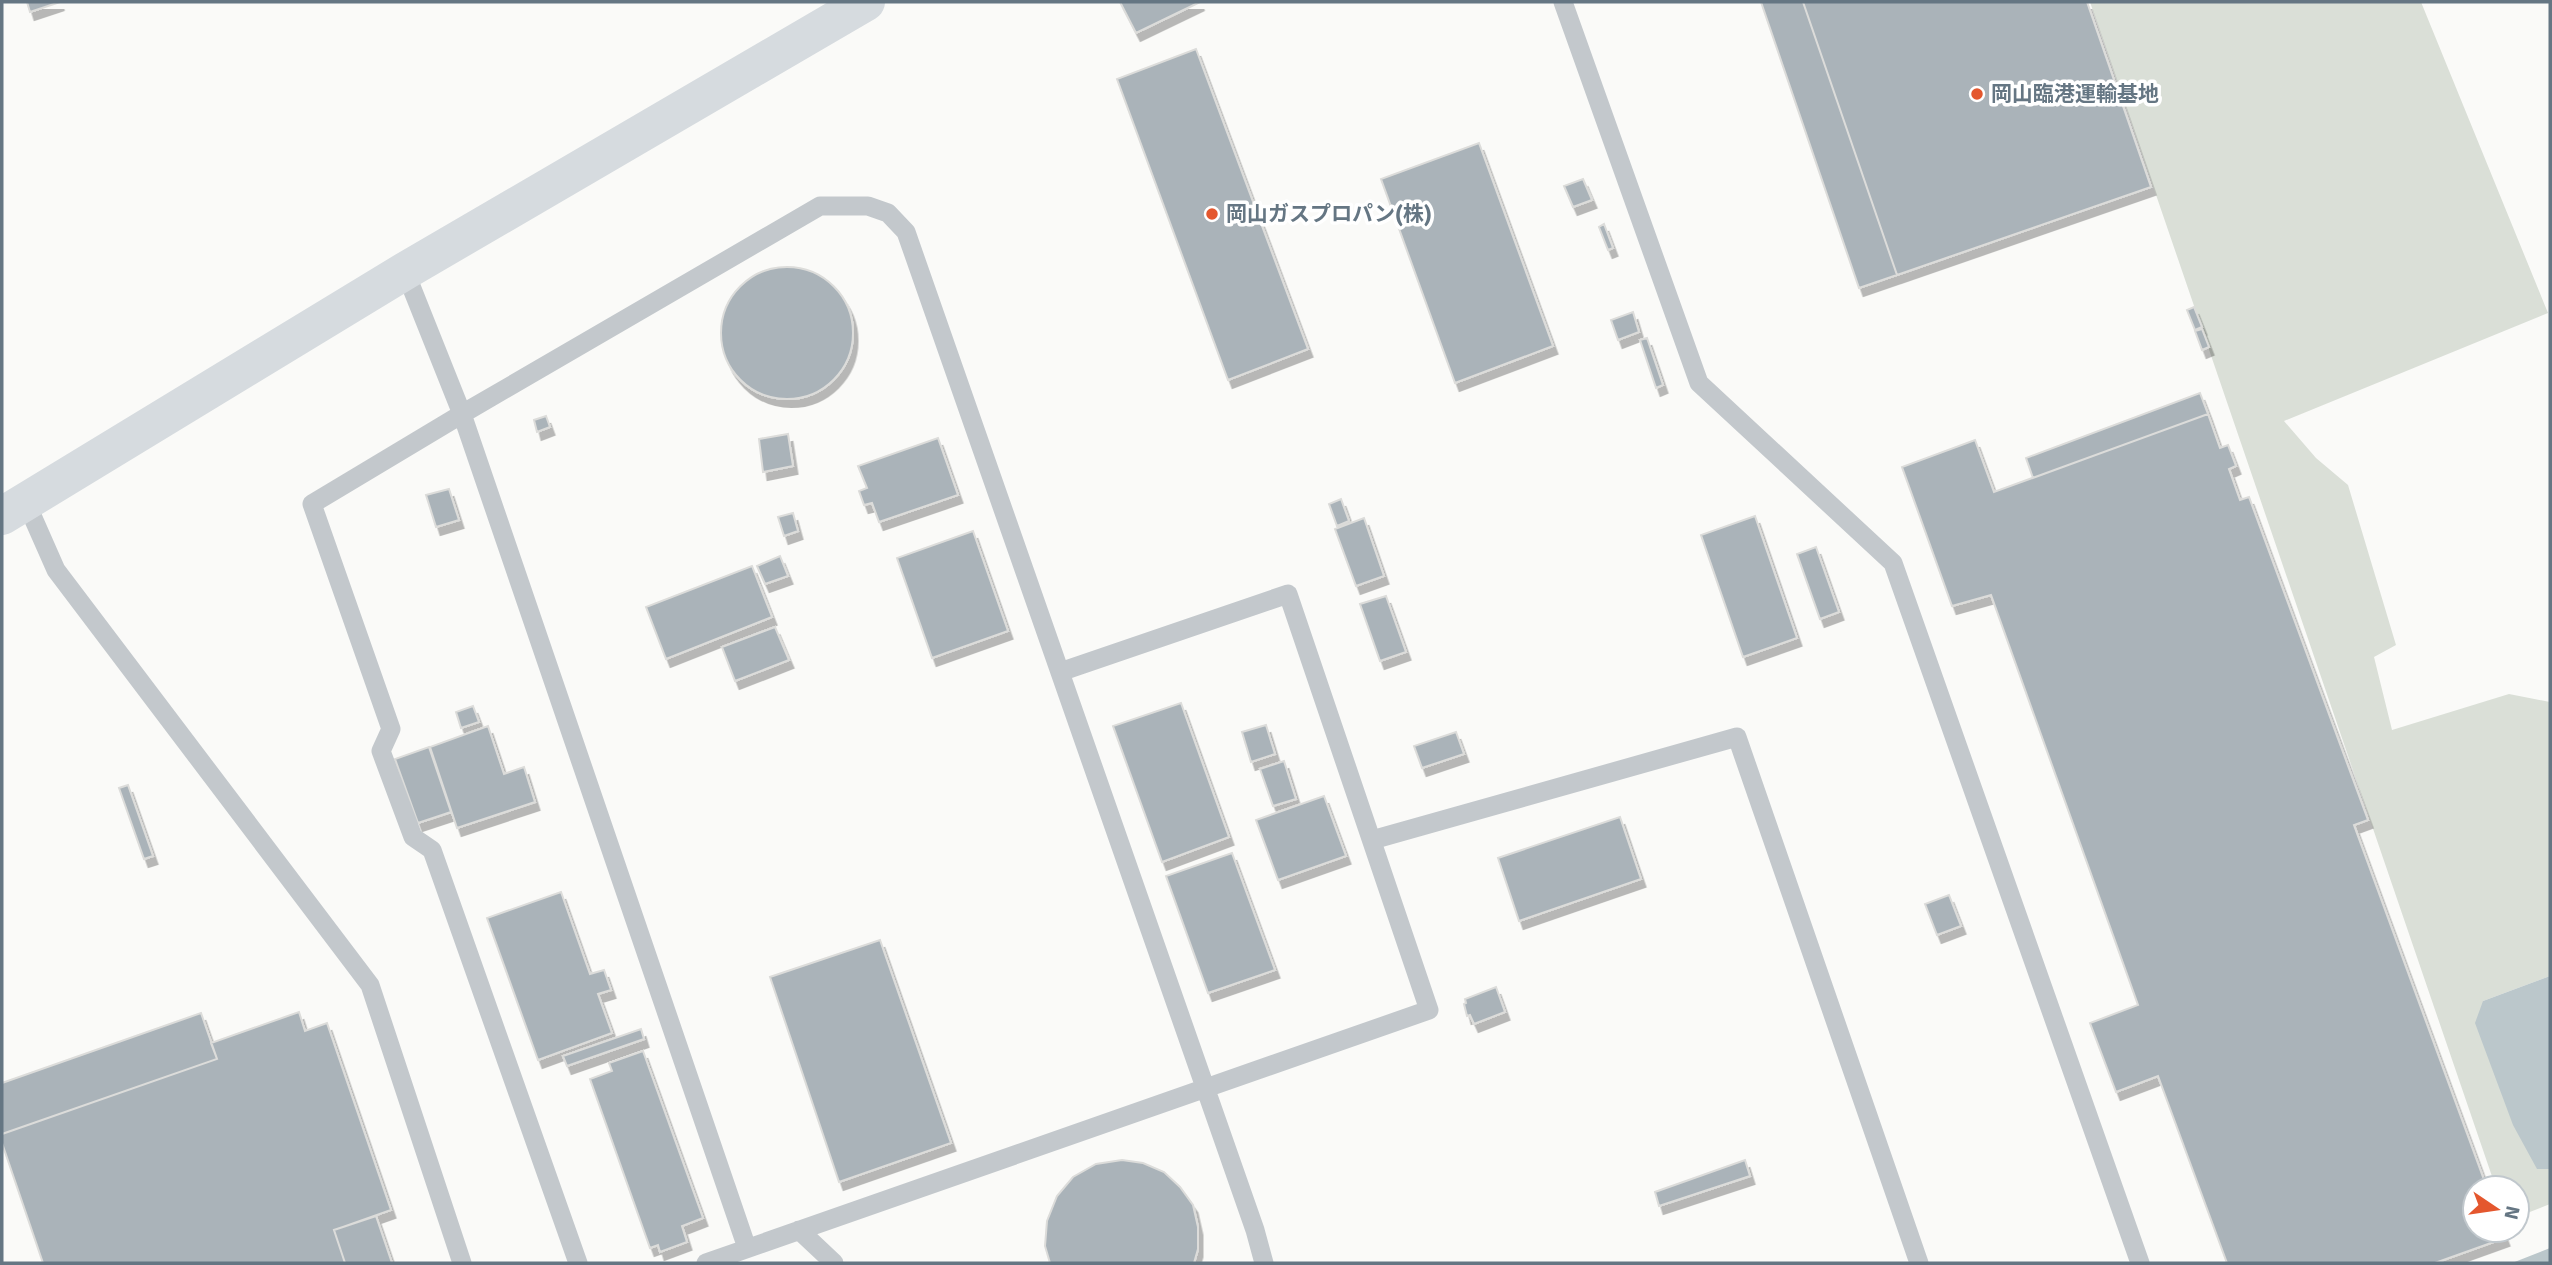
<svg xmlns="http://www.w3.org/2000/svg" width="2552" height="1265" font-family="Signika,'Noto Sans JP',sans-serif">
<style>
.green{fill:#dadfd7}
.water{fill:#bbc7cb}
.building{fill:#aab3b9;stroke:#dcdcda;stroke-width:2;filter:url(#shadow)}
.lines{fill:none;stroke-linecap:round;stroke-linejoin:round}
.lane{stroke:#c3c8cc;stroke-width:19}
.secondary{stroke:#d6dbdf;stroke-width:38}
.poi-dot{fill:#e4572e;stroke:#fff;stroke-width:2.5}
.labels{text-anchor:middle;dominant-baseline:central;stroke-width:7;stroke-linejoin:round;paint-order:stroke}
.poi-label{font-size:21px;font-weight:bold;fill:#657683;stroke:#fff;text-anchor:start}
</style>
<defs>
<filter id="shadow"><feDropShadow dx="4.5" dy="8" stdDeviation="0" flood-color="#0004"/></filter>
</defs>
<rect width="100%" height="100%" fill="#fafaf8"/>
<path class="green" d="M2090,2H2421L2548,313L2284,421L2316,458L2348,485L2396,645L2374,657L2392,730L2509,694L2550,702V976L2483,1001L2537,1168L2550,1169V1204L2517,1217V1188H2496Z"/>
<path class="water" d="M2550,976V1169H2537L2513,1125L2475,1023L2483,1001Z
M2550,1248V1263H2512Z"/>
<path class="building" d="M27,2H60L30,12Z
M1120,2H1200L1136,33Z
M1761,2H1803L1897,275L1859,288Z
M1803,2H2087L2151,187L1897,275Z
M1196,49L1308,349L1228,380L1117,79Z
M1479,143L1553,346L1455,383L1381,179Z
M1583,179L1592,200L1573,207L1564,186Z
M1604,224L1613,248L1608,250L1599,227Z
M721 333a66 66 0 1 1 132 0a66 66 0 1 1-132 0Z
M2194,307L2202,327L2195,330L2187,310Z
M1633,312L1639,332L1618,340L1611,320Z
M2202,329L2209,347L2202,350L2195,331Z
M1647,338L1663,385L1656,388L1640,340Z
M2200,393L2208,414L2033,478L2026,458Z
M2208,414L2220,448L2228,445L2236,466L2229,469L2240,500L2249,497L2368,820L2354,825L2487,1188H2475V1230H2502L2505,1238L2435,1263H2227L2158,1076L2116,1092L2090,1023L2138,1005L1991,595L1952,606L1902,467L1975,440L1994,492Z
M546,416L550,427L537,432L534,420Z
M788,434L793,466L763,472L759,439Z
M938,438L958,495L879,522L872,503L864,505L859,491L867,488L858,466Z
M449,489L459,520L436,527L426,495Z
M1341,499L1349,521L1337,526L1329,504Z
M793,513L798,531L784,536L778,517Z
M1755,516L1797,638L1743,657L1701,535Z
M1364,518L1384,576L1356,586L1335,529Z
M973,531L1008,631L932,658L897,558Z
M1816,547L1839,612L1820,619L1797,554Z
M780,556L788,576L765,584L757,566Z
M752,566L772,617L666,659L646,607Z
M1386,596L1406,652L1380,661L1360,604Z
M775,627L789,660L735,681L722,647Z
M1181,703L1229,837L1162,862L1113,726Z
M473,706L479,722L461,728L456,712Z
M1266,725L1275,754L1251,762L1242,732Z
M488,726L504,774L524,767L535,802L457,828L430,747Z
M1456,732L1464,754L1422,768L1414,746Z
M429,747L451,812L418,823L395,759Z
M1284,761L1296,799L1273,806L1260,769Z
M128,785L153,856L144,859L119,788Z
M1324,796L1346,856L1278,880L1256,820Z
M1620,817L1641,879L1519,921L1498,858Z
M1232,853L1275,970L1208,993L1166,876Z
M561,892L590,974L604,970L611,990L598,994L612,1033L538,1060L487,918Z
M1949,895L1961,926L1937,935L1925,904Z
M880,940L951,1143L839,1182L770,977Z
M1496,987L1505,1012L1474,1024L1470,1015L1467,1016L1464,1004L1466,1003L1465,999Z
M299,1012L305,1031L327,1023L391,1210L334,1230L345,1263H43L2,1143V1134L217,1059L211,1043Z
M201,1013L217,1059L2,1134V1083Z
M641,1029L644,1039L567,1066L563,1056Z
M643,1051L703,1218L682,1226L687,1242L660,1252L658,1245L650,1248L590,1079L612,1071L609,1063Z
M1122,1160L1143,1163L1164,1172L1180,1187L1193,1205L1198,1227V1249L1194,1263H1050L1045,1246L1047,1221L1057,1196L1073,1177L1096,1164Z
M1745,1160L1750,1176L1659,1206L1655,1192Z
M376,1216L392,1263H345L334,1230Z"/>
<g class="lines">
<path class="lane" d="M1563,2L1699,383L1893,563L2140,1263
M405,271L462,414L747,1248
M26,502L56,570L370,985L462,1263
M1372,840L1737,737L1919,1263
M799,1230L834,1263
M578,1263L432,850L413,837L381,751L391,729L312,504L462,414L820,206H868L888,213L906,232L1255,1230L1264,1263
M706,1263L1429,1010L1288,594L1060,672"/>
<path class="secondary" d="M2,516L405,271L866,2"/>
</g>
<g class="poi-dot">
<circle cx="1977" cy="94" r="7"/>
<circle cx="1212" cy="214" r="7"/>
</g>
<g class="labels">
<g class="poi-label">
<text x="1991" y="94">岡山臨港運輸基地</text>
<text x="1226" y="214">岡山ガスプロパン(株)</text>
</g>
</g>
<rect width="2552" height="1265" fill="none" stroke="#657683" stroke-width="7"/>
<g transform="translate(2496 1209) rotate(103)"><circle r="33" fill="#ffffff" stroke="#c1c8cd" stroke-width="2"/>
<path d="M0-5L12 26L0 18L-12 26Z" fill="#e4572e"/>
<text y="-10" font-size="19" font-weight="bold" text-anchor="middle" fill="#657683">N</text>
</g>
</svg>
